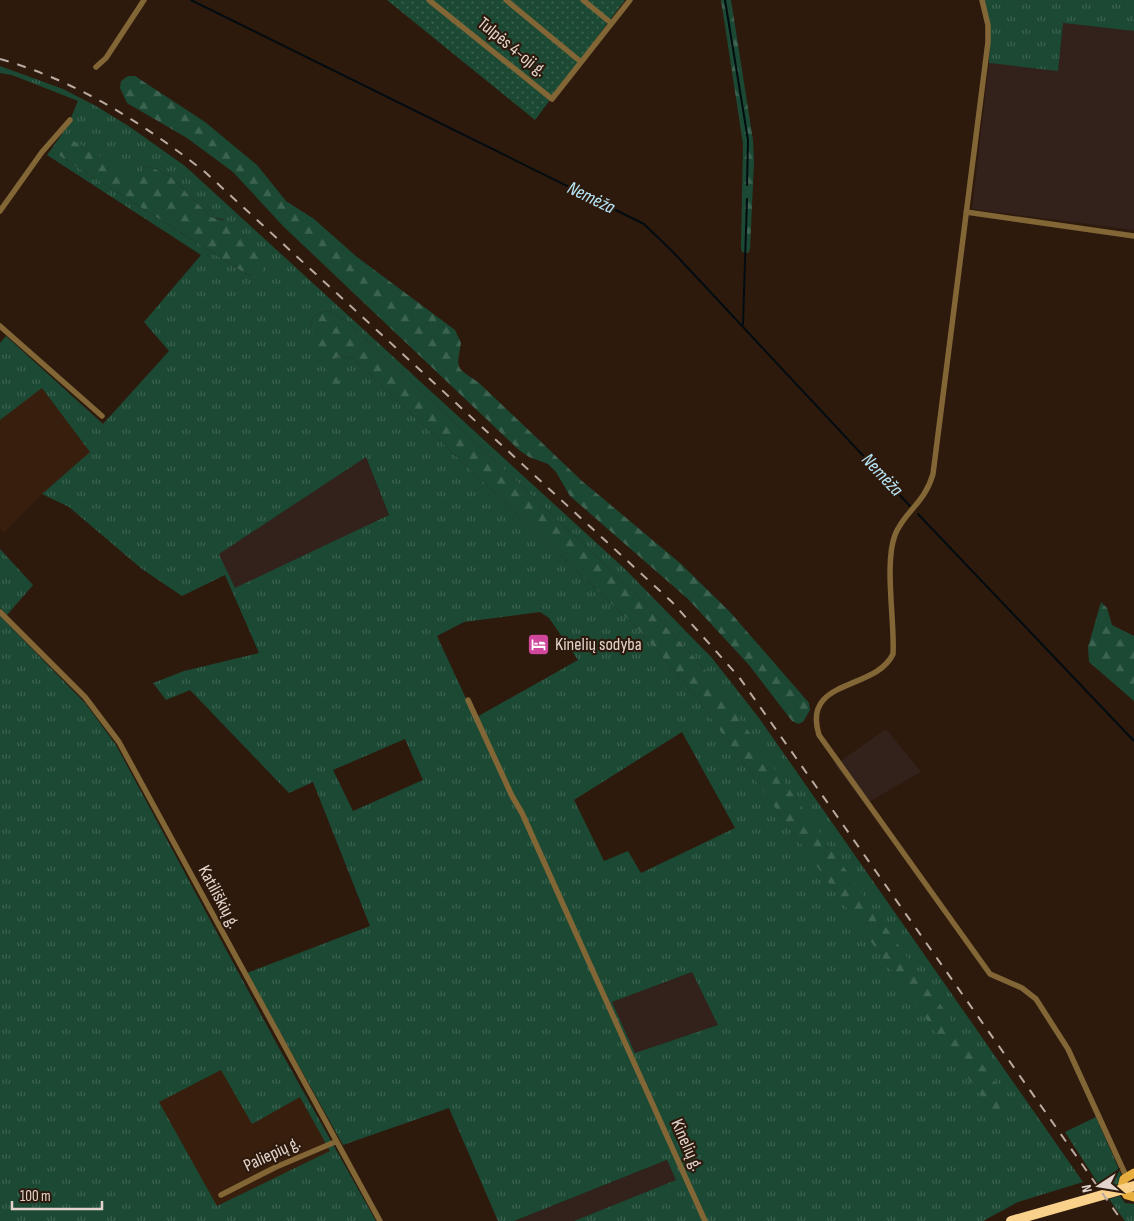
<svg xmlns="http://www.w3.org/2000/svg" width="1134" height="1221" font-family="'Sofia Sans Condensed',sans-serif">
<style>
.built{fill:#381f0d}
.industrial{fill:#33211c}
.grass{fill:url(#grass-tufts);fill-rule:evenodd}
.forest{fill:url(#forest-firs)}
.garden{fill:url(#garden-dots)}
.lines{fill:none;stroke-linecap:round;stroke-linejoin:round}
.stream{stroke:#020b10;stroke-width:2}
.street{stroke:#826636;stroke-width:5.5}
.primary{stroke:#e7ae3f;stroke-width:9}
.highway{stroke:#fad18b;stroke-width:10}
.rail{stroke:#baaba2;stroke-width:2;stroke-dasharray:9 9;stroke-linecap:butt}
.labels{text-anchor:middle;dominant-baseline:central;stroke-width:4.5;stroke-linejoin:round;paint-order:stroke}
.street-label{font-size:18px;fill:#e3d5cd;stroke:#2d1a0d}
.poi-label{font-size:18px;fill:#e3d5cd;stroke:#2d1a0d;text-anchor:start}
.water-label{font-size:19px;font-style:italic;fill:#b6e5f7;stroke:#2d1a0d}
</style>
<defs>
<pattern id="grass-tufts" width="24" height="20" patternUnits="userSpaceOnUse" patternTransform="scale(1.25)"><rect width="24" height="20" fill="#1b4934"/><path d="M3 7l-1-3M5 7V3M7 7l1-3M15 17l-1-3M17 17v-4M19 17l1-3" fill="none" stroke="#3c6250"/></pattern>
<pattern id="forest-firs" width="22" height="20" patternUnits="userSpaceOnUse" patternTransform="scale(1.25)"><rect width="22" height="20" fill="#1b4934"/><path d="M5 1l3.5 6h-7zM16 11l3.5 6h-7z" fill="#3c6250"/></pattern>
<pattern id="garden-dots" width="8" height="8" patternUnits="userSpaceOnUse" patternTransform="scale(1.25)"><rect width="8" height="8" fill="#1b4934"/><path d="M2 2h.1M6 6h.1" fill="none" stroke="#3c6250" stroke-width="1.8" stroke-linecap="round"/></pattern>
</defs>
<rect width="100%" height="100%" fill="#2d1a0d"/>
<path class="built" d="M41,387L91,452L42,494L4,533L0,528V420Z
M221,1070L300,1097L330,1151L217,1206L158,1102Z"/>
<path class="industrial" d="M1063,23L1134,31V230L972,209L989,63L1058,70Z
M366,457L389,515L235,589L219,554Z
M886,729L921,772L865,804L835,765Z
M692,972L719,1025L635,1053L612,1002Z
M668,1160L677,1180L574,1221H514Z"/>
<path class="grass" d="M984,0H1134V31L1063,23L1058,71L989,63L990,42Z
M0,66L63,89L96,106L130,127L185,166L626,570L712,658L759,718L1083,1182L1018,1202L983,1221H574L676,1180L667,1160L514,1221H498L449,1108L343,1145L247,973L370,926L313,782L289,793L190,690L166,700L153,683L184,671L259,653L225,575L182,596L142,569L69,507L42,494L90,452L42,388L0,420V343L6,336L103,424L169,351L144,322L201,255L47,155L67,127L78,101L12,75L0,73ZM74,141L138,180L144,167L148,166L170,176L211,217L223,219L251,277L60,156L58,152ZM329,311L348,322L634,592L704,668L993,1111L691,690L637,628L355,360L342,355L332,360L330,363L310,326L313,317L322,312ZM366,457L389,515L235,588L219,554ZM540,612L549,618L578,660L475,718L437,636L464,622ZM682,732L735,828L641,873L628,851L604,861L574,800ZM405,739L423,780L353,811L333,770ZM692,972L718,1025L635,1053L612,1002Z
M0,549L33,585L7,615L0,608Z
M0,616L86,704L116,745L279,1048L376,1221H0ZM221,1070L252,1124L300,1097L330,1151L217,1206L159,1102Z
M1096,1117L1121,1174L1119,1184L1101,1188L1065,1132Z
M1120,1196L1125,1203L1134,1204V1221H1125L1109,1199Z"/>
<path class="forest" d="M721,0H731L753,140L754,162L750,249L748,253L742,252L741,248L743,144Z
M128,76H135L205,122L257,165L286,201L314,219L357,257L455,330L461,343C457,369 454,366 478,382L582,481L680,563L730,612L809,703L810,710L803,722L798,724L792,721L749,665L688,599L570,496L556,472L548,464L529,457L519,450L283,226L233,172L187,138L127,103L120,88L121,81Z
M64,141H74L138,179L144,167L148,166L170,176L211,217L230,222L266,256L268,262L257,278L251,277L60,156L58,152Z
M329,311L348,322L634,592L704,668L1006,1098V1107L1001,1111H993L984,1100L691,690L637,628L355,360L342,355L332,360L331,363L340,385L337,389L332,386L310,326L313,317L322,312Z
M1101,602L1107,608L1112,625L1134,636V701L1089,662L1088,647Z"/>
<path class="garden" d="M387,0H625L535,120Z"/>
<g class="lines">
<path class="stream" d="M191,0L644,224L673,252L910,506
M725,0L748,140L747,185
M743,324L747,199
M918,514L1134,741"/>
<path class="street" d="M429,0L552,99L630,0
M506,0L581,62
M583,0L611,23
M982,0L988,25V42L933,474C925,503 903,513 895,535C884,564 895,622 893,654C876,691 801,678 819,735L990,974L1022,988L1036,999L1068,1049L1126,1176
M96,67L106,58L144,0
M0,211L42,152L70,120
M966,212L1134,236
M0,326L102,416
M0,612L85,697L119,742L380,1221
M468,700L512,796L522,813L705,1221
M221,1195L276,1167L335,1142"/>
<path class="primary" d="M1134,1173L1124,1179L1122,1187L1127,1195L1134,1197"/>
<path class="highway" d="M1011,1221L1134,1186"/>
<path class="rail" d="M0,59C77,81 143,123 205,172L672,602L739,677L1122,1221"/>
</g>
<defs>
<symbol id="hotel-square" viewBox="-11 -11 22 22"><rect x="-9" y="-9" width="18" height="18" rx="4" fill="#d1479c" stroke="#2d1a0d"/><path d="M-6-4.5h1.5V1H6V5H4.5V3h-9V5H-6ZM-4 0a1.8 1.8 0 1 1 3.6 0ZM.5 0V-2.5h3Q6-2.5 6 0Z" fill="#fff"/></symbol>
</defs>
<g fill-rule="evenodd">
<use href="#hotel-square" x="526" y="632" width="25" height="25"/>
</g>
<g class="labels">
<g class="street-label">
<text transform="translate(512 47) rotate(39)">Tulpės 4-oji g.</text>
<text transform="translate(219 897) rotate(62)">Katiliškių g.</text>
<text transform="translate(687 1145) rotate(66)">Kinelių g.</text>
<text transform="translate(272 1154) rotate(-25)">Paliepių g.</text>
</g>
<g class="poi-label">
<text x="555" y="644">Kinelių sodyba</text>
</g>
<g class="water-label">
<text transform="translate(591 198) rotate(26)">Nemėža</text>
<text transform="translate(882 475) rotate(47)">Nemėža</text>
</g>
</g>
<g transform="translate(1099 1186) rotate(258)" stroke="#2d1a0d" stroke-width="4" paint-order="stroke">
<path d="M0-4L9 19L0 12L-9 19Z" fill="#e3d5cd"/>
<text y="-8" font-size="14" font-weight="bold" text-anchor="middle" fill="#e3d5cd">N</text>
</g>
<path d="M12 1201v8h90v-8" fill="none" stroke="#e3d5cd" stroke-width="2.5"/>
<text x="20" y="1201" font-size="15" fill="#e3d5cd" stroke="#2d1a0d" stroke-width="4" paint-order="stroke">100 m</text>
</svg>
